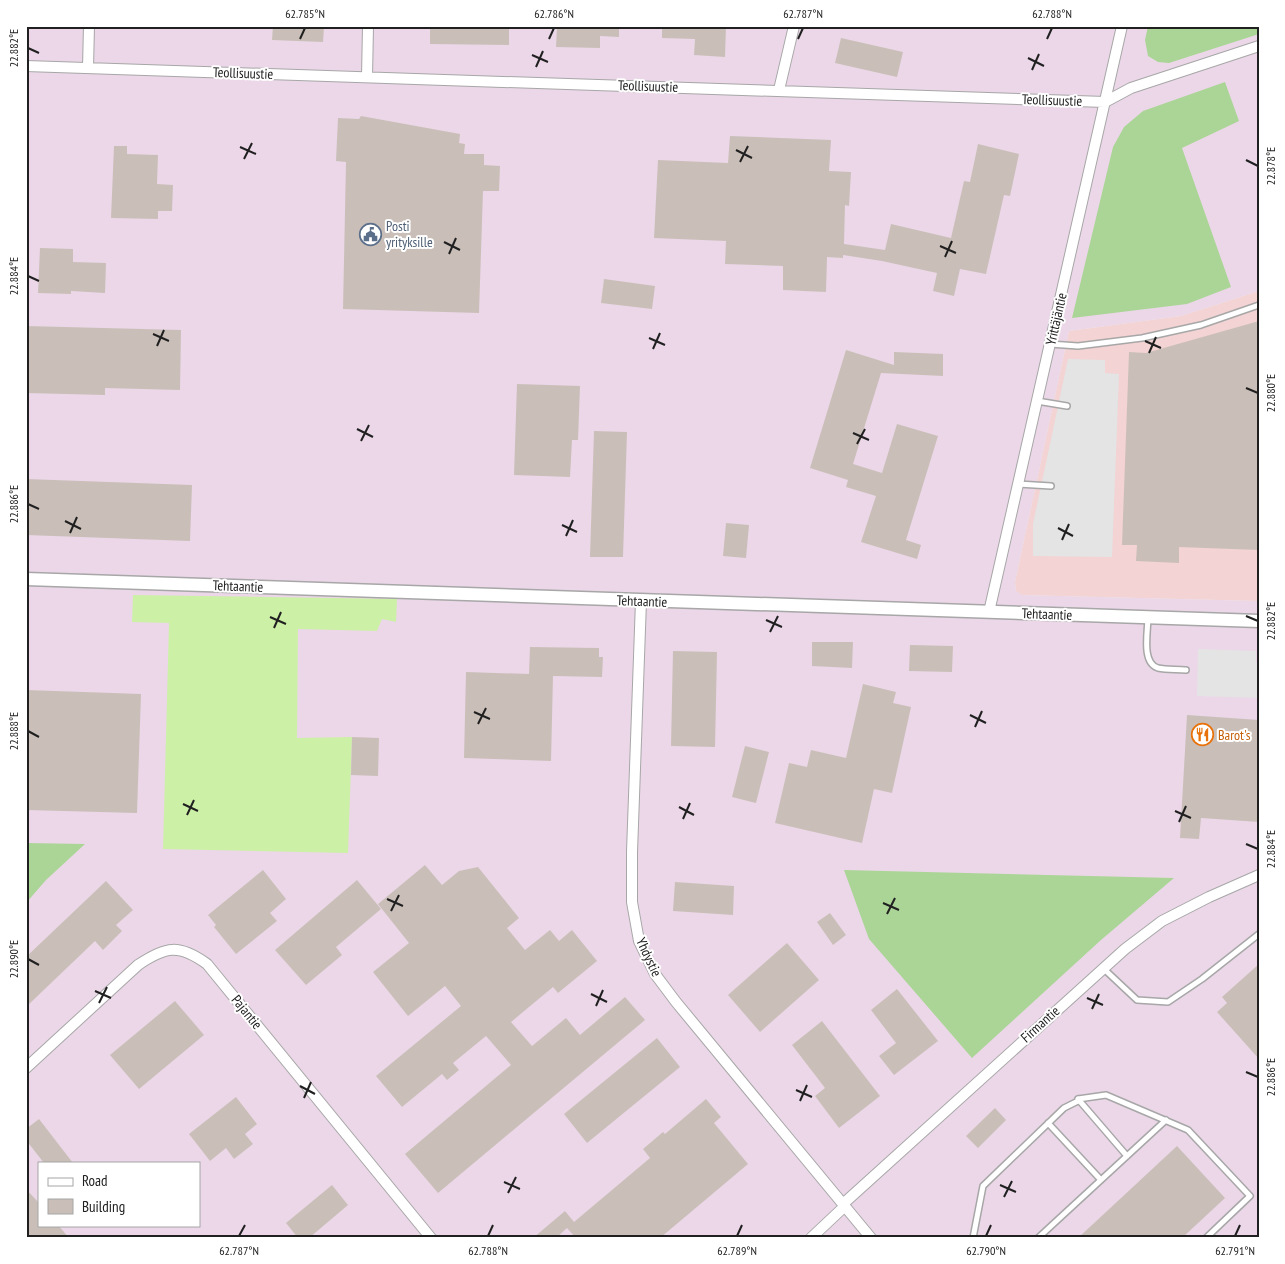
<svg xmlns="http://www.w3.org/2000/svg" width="1285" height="1264" font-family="'PT Sans Narrow',sans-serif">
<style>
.commercial{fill:#f3d3d3}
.industrial{fill:#ebd7e8;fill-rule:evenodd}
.grass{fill:#cdf0a7}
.forest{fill:#abd596}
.parking{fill:#e4e4e4}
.building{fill:#cabfb8}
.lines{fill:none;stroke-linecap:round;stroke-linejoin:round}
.service-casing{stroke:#a7a7a7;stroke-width:8}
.minor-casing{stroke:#a7a7a7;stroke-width:12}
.tertiary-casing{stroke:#a7a7a7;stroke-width:15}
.service{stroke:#fff;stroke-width:5}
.minor{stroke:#fff;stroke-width:10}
.tertiary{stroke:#fff;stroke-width:12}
.ticks{fill:none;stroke:#202020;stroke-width:2}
.labels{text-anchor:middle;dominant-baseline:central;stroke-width:4;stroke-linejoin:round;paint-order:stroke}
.street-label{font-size:14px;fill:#202020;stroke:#fff}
.service-label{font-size:14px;fill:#4e5e75;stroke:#fff;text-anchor:start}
.food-label{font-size:14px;fill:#c56008;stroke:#fff;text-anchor:start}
.neatline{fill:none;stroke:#202020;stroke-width:2}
.ticks-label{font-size:12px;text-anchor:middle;fill:#202020}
</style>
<rect width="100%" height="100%" fill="#f1ede5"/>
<path class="commercial" d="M1259,291V601L1021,595L1016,591L1015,582L1069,331L1181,316Z"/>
<path class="industrial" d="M26,26H1259V291L1181,316L1069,331L1015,582L1016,591L1022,595L1259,601V1238H26ZM39,1163H199V1225H39Z"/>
<path class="grass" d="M133,595L397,599L396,622L382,619L377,631L298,629L297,738L352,737L348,853L163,849L169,623L132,622Z"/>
<path class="forest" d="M1148,26H1259V34L1169,63L1158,62L1148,56L1145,40Z
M1225,82L1239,121L1182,148L1231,287L1187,304L1072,318L1113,147L1124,127L1143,111Z
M26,843L85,844L46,880L26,903Z
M844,870L1174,878L1101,940L972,1058L869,939Z"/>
<path class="parking" d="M1068,359L1105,360V373L1119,374L1112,557L1033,556V524Z
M1198,649L1256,651V663H1259V698L1197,696Z"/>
<path class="building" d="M273,26H324L323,42L272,40Z
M430,26H509V45L430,44Z
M557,26H619V37L600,36V48L556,47Z
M662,26H726L725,57L694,55L695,39L662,38Z
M841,38L903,52L897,77L835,63Z
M361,116L460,134L459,143L465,144L464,154H484V165L500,166L499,191H483L479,313L343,309L346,162L336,161L338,118L359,119Z
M730,136L831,140L829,171L851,172L849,206L845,205L844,244L885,250L891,224L951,238L964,181L970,182L978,144L1019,154L1010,196L1004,195L986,274L960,269L954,296L933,291L937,273L882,261L843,255V258L827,257L826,292L783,290V266L725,264L726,241L654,238L658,160L728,163Z
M114,146H127V154L158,155L157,184L173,185L172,211H158V219L111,218Z
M40,248L73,249V262L106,263L105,293L71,291V294L38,293Z
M604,279L655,286L652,309L601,303Z
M1259,321V550L1179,547V563L1136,561L1137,545H1122L1129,352L1146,353Z
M26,326L181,330L180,390L105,388V395L26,393Z
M846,350L894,365V352L943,354V376L881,373L853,464L882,473L897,424L938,436L906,540L921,545L917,559L861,542L876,496L846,487L848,480L810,468Z
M517,384L580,386L578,440H572L570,477L514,475Z
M594,431L627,432L623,557H590Z
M26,479L192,485L190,541L26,535Z
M726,523L749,525L746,558L723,556Z
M812,642H853L852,668L812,666Z
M910,645L953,646L952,672L909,671Z
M530,647L599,648V657H603L602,677L553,676L551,761L464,758L466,672L529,674Z
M673,651L717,652L715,747L671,746Z
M863,684L896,692L893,703L911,707L892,793L874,789L862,843L775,823L789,763L807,767L811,750L846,758Z
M26,690L141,694L137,813L26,810Z
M1187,715L1259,720V822L1201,818L1199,839L1180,838Z
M352,737L379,738L378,776L351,775Z
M745,746L769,752L756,803L732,797Z
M425,865L442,885L459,871L478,867L519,918L507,928L525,950L550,930L559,941L572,930L597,961L558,993L553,987L511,1022L532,1046L566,1018L580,1035L625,997L645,1020L438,1193L405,1154L511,1065L486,1036L453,1063L459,1070L447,1080L442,1074L402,1107L376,1076L461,1006L445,986L408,1016L373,972L409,943L378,904Z
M263,870L286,899L270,913L277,921L236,954L214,927L216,925L208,915Z
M357,880L381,909L336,947L342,955L306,985L275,950Z
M106,881L133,910L116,925L122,931L103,950L95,941L26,1007V957Z
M675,882L734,886L733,915L673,911Z
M830,913L846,935L833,945L817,922Z
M787,943L819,980L760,1032L728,995Z
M1259,964V1059L1217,1012L1227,1003L1222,997Z
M897,989L938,1041L894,1075L879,1056L896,1043L871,1010Z
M175,1001L204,1035L139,1089L110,1055Z
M822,1021L880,1096L839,1128L815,1096L825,1088L792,1045Z
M657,1038L680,1067L587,1143L564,1114Z
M236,1097L257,1124L245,1134L253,1144L234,1159L226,1148L210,1161L189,1134Z
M706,1099L721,1117L714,1123L748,1164L660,1238H576L567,1228L556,1238H533L565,1211L574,1222L650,1158L643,1149L663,1132L665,1134Z
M995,1108L1006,1120L978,1148L966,1136Z
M39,1119L73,1163H44L26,1140V1129Z
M1177,1146L1225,1198L1182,1238H1078Z
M332,1185L348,1205L309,1238H298L286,1223Z
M26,1189L39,1203V1225H58L69,1238H26Z"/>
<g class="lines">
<defs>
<path id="service" d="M1050,344L1078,346L1142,338L1201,325L1259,305
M1037,401L1067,406
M1018,484L1051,486
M1148,617C1148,631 1141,663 1158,668C1167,670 1177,669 1186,670
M1104,969L1137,1000L1168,1002L1202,979L1259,934
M1078,1099L1127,1156
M1048,1123L1101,1180
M973,1238L983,1186L1064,1108L1078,1101V1099L1106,1095L1188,1130L1250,1196L1206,1238
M1038,1238L1166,1120"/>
<path id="minor" d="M26,66L1105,102L1131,88L1259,46
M88,68L89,26
M367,77L368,26
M779,90L794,26
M641,601L632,852V902L639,941L655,974L676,1002L871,1238
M989,612L1122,26
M26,1068L138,965C166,946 179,944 207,964L431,1238
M843,1204L1125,949L1162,921L1209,897L1259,875
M811,1238L845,1206"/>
<path id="tertiary" d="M26,579L1259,621"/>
</defs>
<use href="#service" class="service-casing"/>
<use href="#minor" class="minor-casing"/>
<use href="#tertiary" class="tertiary-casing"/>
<use href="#service" class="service"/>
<use href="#minor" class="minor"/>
<use href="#tertiary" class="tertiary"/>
</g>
<path class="ticks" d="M300,39L305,28M549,39L554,28M798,39L803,28M1047,39L1052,28M28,48L39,53M532,55L548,62M1028,58L1044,66M536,67L543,51M1032,70L1039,54M240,147L256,154M736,150L752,158M244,159L252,143M1246,160L1258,166M740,162L748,146M444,242L460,250M940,246L956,253M449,254L456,238M945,257L952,241M28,276L39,281M153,334L169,341M649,338L665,345M1145,341L1161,348M157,346L164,330M653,349L660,333M1149,353L1156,337M1246,388L1258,393M357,429L373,437M853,433L869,440M361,441L369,425M857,444L865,429M28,504L39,509M65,521L81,529M562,525L577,532M1058,528L1073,536M70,533L77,517M566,536L573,520M1062,540L1069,524M1246,616L1258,621M270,617L286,624M766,620L782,627M274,628L281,612M770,632L778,616M474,712L490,719M970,715L986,723M478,724L486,708M975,727L982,711M28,731L39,737M183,804L198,811M679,807L694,815M1175,811L1191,818M187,815L194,800M683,819L690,803M1179,822L1186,806M1246,844L1258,849M387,899L403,906M883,903L899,910M391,911L399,895M887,914L895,898M28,959L39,965M95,991L111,998M591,994L607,1002M1087,998L1103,1005M99,1003L107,987M596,1006L603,990M1092,1009L1099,994M1246,1072L1258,1077M300,1086L315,1094M796,1090L812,1097M304,1098L311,1082M800,1101L807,1085M504,1182L520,1189M1000,1185L1016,1192M508,1193L516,1177M1004,1197L1012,1181M239,1236L245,1225M488,1236L493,1225M737,1236L742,1225M986,1236L991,1225M1235,1236L1240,1225"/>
<defs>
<symbol id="civic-ring" viewBox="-11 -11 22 22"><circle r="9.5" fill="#fff" stroke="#5c6f8a" stroke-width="1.5"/><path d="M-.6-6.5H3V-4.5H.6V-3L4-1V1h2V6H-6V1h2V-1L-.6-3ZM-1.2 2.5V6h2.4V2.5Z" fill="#5c6f8a"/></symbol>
<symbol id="restaurant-ring" viewBox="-11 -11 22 22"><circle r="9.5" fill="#fff" stroke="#e8710a" stroke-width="1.5"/><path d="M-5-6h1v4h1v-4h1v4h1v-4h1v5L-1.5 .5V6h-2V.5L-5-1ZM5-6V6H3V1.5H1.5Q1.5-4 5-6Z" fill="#e8710a"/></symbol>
</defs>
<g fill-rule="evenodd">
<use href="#civic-ring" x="358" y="222" width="25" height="25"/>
<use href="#restaurant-ring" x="1190" y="722" width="25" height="25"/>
</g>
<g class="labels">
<g class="street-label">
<text transform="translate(243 73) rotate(2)">Teollisuustie</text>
<text transform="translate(648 86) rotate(2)">Teollisuustie</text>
<text transform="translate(1052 100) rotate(2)">Teollisuustie</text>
<text transform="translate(1056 319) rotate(-77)">Yrittäjäntie</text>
<text transform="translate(238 586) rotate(2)">Tehtaantie</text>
<text transform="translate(642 601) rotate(2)">Tehtaantie</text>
<text transform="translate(1047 614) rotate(2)">Tehtaantie</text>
<text transform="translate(649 957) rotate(65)">Yhdystie</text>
<text transform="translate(247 1012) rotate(51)">Pajantie</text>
<text transform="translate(1040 1024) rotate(-42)">Firmantie</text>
</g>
<g class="service-label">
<text x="386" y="226">Posti<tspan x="386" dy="16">yrityksille</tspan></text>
</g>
<g class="food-label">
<text x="1218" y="735">Barot's</text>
</g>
</g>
<rect width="1285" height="1264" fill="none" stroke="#ffffff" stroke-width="55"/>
<rect x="38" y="1162" width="162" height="65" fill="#ffffff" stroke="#a6a6a6"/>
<rect x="48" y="1178" width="25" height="8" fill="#ffffff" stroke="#a6a6a6"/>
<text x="82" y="1186" font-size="15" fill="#202020">Road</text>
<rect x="48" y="1199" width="25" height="15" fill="#cabfb8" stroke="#a6a6a6"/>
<text x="82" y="1212" font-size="15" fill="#202020">Building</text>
<rect x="28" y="28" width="1230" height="1208" class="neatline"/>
<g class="ticks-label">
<text x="305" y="18">62.785°N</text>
<text x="554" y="18">62.786°N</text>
<text x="803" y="18">62.787°N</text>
<text x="1052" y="18">62.788°N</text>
<text transform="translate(14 48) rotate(-90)" y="4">22.882°E</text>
<text transform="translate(1271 166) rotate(-90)" y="4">22.878°E</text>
<text transform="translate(14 276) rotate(-90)" y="4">22.884°E</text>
<text transform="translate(1271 393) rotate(-90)" y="4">22.880°E</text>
<text transform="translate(14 504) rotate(-90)" y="4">22.886°E</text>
<text transform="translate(1271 621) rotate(-90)" y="4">22.882°E</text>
<text transform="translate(14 731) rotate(-90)" y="4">22.888°E</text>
<text transform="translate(1271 849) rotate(-90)" y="4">22.884°E</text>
<text transform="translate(14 959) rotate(-90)" y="4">22.890°E</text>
<text transform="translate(1271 1077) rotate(-90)" y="4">22.886°E</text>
<text x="239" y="1255">62.787°N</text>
<text x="488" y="1255">62.788°N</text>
<text x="737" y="1255">62.789°N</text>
<text x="986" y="1255">62.790°N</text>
<text x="1235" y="1255">62.791°N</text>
</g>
</svg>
